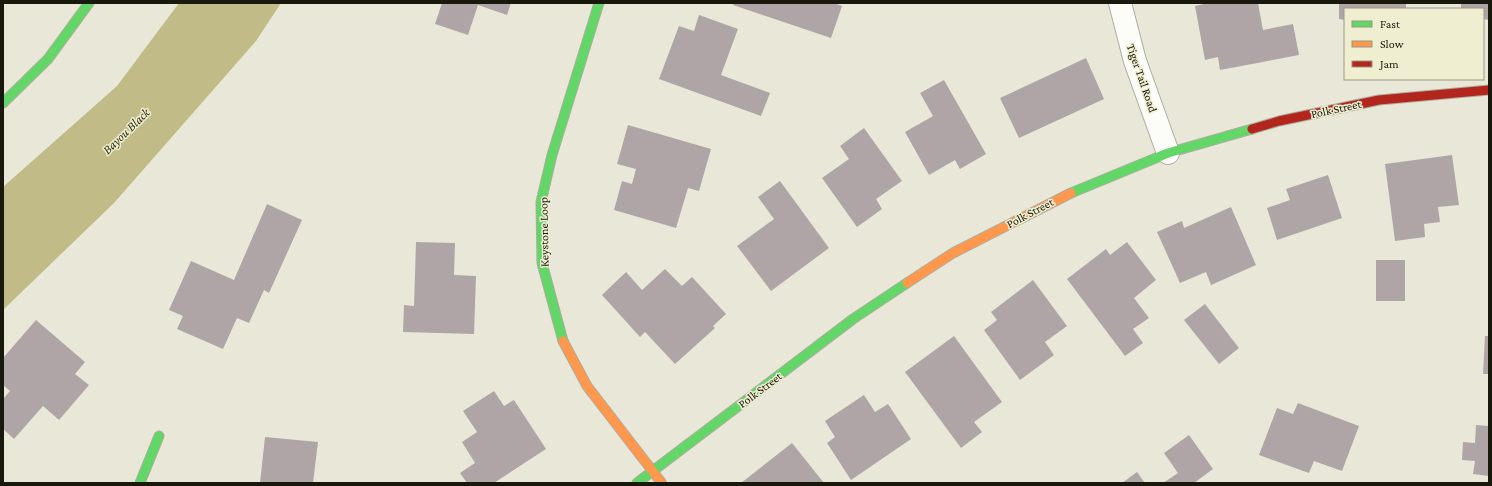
<svg xmlns="http://www.w3.org/2000/svg" width="1492" height="486" font-family="'Crimson Pro',serif">
<style>
.water{fill:#c0bb87}
.building{fill:#afa5a6}
.lines{fill:none;stroke-linecap:round;stroke-linejoin:round}
.street-casing{stroke:#adada0;stroke-width:24}
.fast-casing{stroke:#adada0;stroke-width:11}
.slow-casing{stroke:#adada0;stroke-width:11}
.jam-casing{stroke:#adada0;stroke-width:11}
.street{stroke:#fcfcf9;stroke-width:22}
.fast{stroke:#63d668;stroke-width:9}
.slow{stroke:#ff974d;stroke-width:9}
.jam{stroke:#b3261e;stroke-width:9}
.labels{text-anchor:middle;dominant-baseline:central;stroke-width:3;stroke-linejoin:round;paint-order:stroke}
.street-label{font-size:12px;fill:#18180d;stroke:#f0eed1}
.water-label{font-size:13px;font-style:italic;fill:#302d0f;stroke:#f0eed1}
</style>
<rect width="100%" height="100%" fill="#e9e8d8"/>
<path class="water" d="M179,3H281L256,41L114,203L3,310V187L117,86Z"/>
<path class="building" d="M442,3H511L507,15L478,5L468,35L435,24Z
M734,3H834L842,6L831,38L733,5Z
M1209,3H1258L1263,30L1293,24L1299,55L1220,70L1218,57L1205,60L1195,6Z
M1339,3H1406V9H1345V20L1339,19Z
M1461,3H1489V20L1483,19V9H1461Z
M699,15L738,29L721,75L770,93L761,116L659,79L679,26L694,31Z
M1086,58L1104,99L1019,138L1000,98Z
M944,80L986,154L960,169L955,160L929,175L905,132L933,116L920,93Z
M628,125L711,149L699,191L688,188L676,228L614,210L622,181L632,184L636,169L617,164Z
M864,128L902,181L876,199L882,209L857,227L822,178L849,159L840,146Z
M1452,155L1459,205L1438,207L1440,222L1424,224L1425,237L1395,241L1385,164Z
M1328,175L1342,218L1277,240L1267,208L1290,200L1286,189Z
M780,181L829,248L771,291L737,246L774,219L758,197Z
M267,204L302,220L269,293L264,290L249,323L237,318L223,349L177,329L183,316L169,310L191,261L234,280Z
M1231,207L1256,265L1211,285L1206,272L1180,283L1157,232L1182,221L1184,228Z
M416,242L455,243L454,275L476,276L474,334L403,332L404,305L414,306Z
M1127,242L1156,280L1134,298L1149,318L1133,329L1143,343L1125,356L1067,279L1106,249L1110,255Z
M1376,260H1405V301H1376Z
M665,269L682,286L692,277L726,314L713,326L715,328L675,364L645,332L640,337L602,295L626,272L642,290Z
M1033,280L1067,326L1045,342L1054,355L1020,380L984,330L997,320L991,312Z
M1205,304L1239,348L1219,364L1184,320Z
M36,320L85,362L75,374L89,385L59,420L43,406L14,439L3,429V399L10,391L3,385V358Z
M954,336L1002,402L974,422L982,432L961,448L905,372Z
M1485,336H1489V374H1483Z
M494,391L504,406L514,400L546,449L494,483H467L460,473L475,463L462,442L477,432L463,411Z
M864,395L875,412L888,404L911,439L851,480L827,443L835,437L825,421Z
M1298,403L1359,426L1342,471L1314,461L1309,473L1259,455L1277,408L1293,414Z
M1476,425L1489,426V476L1473,474L1475,461L1462,460L1463,442L1475,443Z
M1189,435L1213,469L1194,483H1163L1178,473L1164,453Z
M265,437L318,442L313,483H260Z
M792,443L824,483H741Z
M1137,472L1145,483H1122Z"/>
<g class="lines">
<defs>
<path id="street" d="M1120,3L1135,61L1168,153"/>
<path id="fast" d="M3,103L48,59L89,3
M1071,193L1168,153L1252,129
M563,341L542,263L541,202L552,155L599,3
M140,483L159,436
M637,483L853,319L907,283"/>
<path id="slow" d="M907,283L953,253L1071,193
M563,341L587,386L661,482"/>
<path id="jam" d="M1252,129L1279,121L1379,100L1489,90"/>
</defs>
<use href="#street" class="street-casing"/>
<use href="#fast" class="fast-casing"/>
<use href="#slow" class="slow-casing"/>
<use href="#jam" class="jam-casing"/>
<use href="#street" class="street"/>
<use href="#fast" class="fast"/>
<use href="#slow" class="slow"/>
<use href="#jam" class="jam"/>
</g>
<g class="labels">
<g class="street-label">
<text transform="translate(1142 78) rotate(71)">Tiger Tail Road</text>
<text transform="translate(1336 109) rotate(-12)">Polk Street</text>
<text transform="translate(1030 213) rotate(-28)">Polk Street</text>
<text transform="translate(544 232) rotate(-91)">Keystone Loop</text>
<text transform="translate(760 390) rotate(-37)">Polk Street</text>
</g>
<g class="water-label">
<text transform="translate(126 131) rotate(-44)">Bayou Black</text>
</g>
</g>
<rect width="1492" height="486" fill="none" stroke="#18180d" stroke-width="8"/>
<rect x="1344" y="8" width="140" height="72" fill="#f0eed1" stroke="#9a9883"/>
<rect x="1352" y="21" width="20" height="6" fill="#63d668" stroke="#9a9883"/>
<text x="1380" y="28" font-size="12" fill="#18180d">Fast</text>
<rect x="1352" y="41" width="20" height="6" fill="#ff974d" stroke="#9a9883"/>
<text x="1380" y="48" font-size="12" fill="#18180d">Slow</text>
<rect x="1352" y="61" width="20" height="6" fill="#b3261e" stroke="#9a9883"/>
<text x="1380" y="68" font-size="12" fill="#18180d">Jam</text>
</svg>
